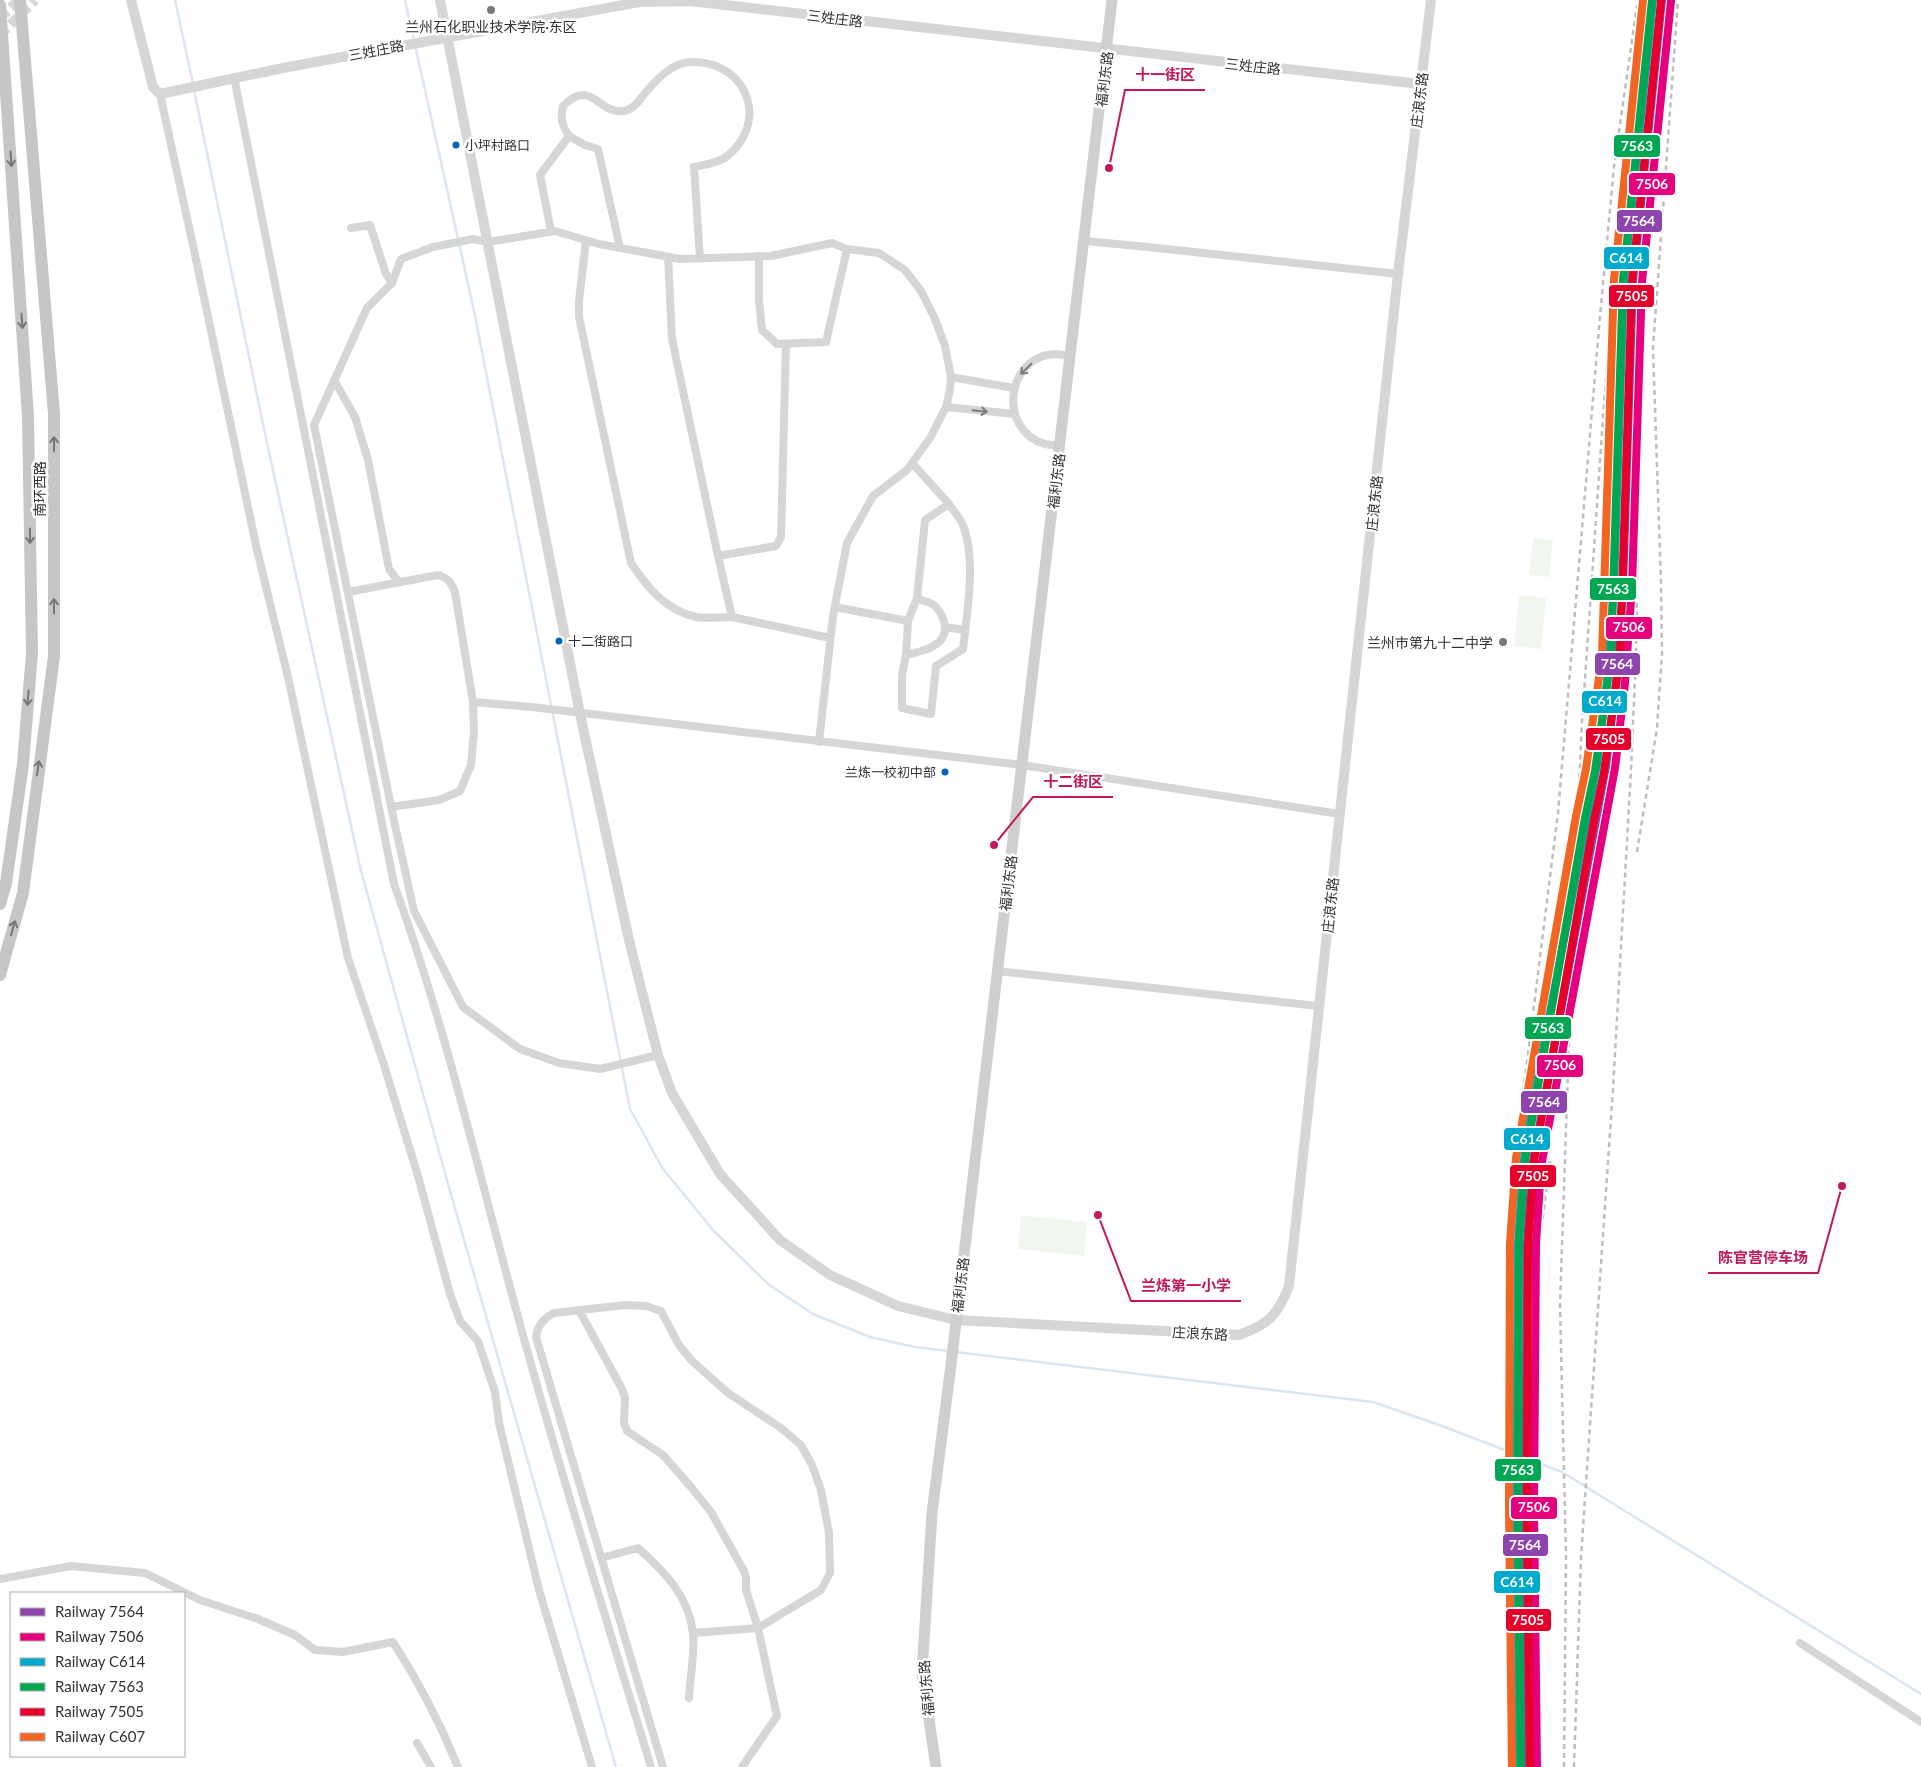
<svg xmlns="http://www.w3.org/2000/svg" width="1921" height="1767" font-family="Lato,'Noto Sans SC',sans-serif">
<style>
.green{fill:#f1f7ee}
.lines{fill:none;stroke-linecap:round;stroke-linejoin:round}
.stream{stroke:#dbe6f5;stroke-width:2.5}
.tertiary-tunnel{stroke:#d6d6d6;stroke-width:10;stroke-dasharray:10 5;stroke-linecap:butt}
.minor{stroke:#d6d6d6;stroke-width:8}
.tertiary{stroke:#d6d6d6;stroke-width:10}
.secondary{stroke:#cfcfcf;stroke-width:11}
.trunk{stroke:#c6c6c6;stroke-width:12}
.rail{stroke:#bebebe;stroke-width:2.5;stroke-dasharray:5 4;stroke-linecap:butt}
.rail-1-casing{stroke:#fff;stroke-width:11}
.rail-2-casing{stroke:#fff;stroke-width:11}
.rail-3-casing{stroke:#fff;stroke-width:11}
.rail-4-casing{stroke:#fff;stroke-width:11}
.rail-5-casing{stroke:#fff;stroke-width:11}
.rail-6-casing{stroke:#fff;stroke-width:11}
.rail-1{stroke:#8e44ad;stroke-width:8}
.rail-2{stroke:#e5007d;stroke-width:8}
.rail-3{stroke:#00a9ce;stroke-width:8}
.rail-4{stroke:#00a651;stroke-width:8}
.rail-5{stroke:#e4002b;stroke-width:8}
.rail-6{stroke:#f26522;stroke-width:8}
.oneway{stroke:#757575}
.oneway2{stroke:#7c7c7c}
.poi-dot{fill:#7a7a7a;stroke:#fff;stroke-width:2}
.bus-dot{fill:#0065bd;stroke:#fff;stroke-width:2}
.labels{text-anchor:middle;dominant-baseline:central;stroke-width:5;stroke-linejoin:round;paint-order:stroke}
.bus-label{font-size:13px;fill:#323232;stroke:#fff;text-anchor:start}
.street-label{font-size:14px;fill:#323232;stroke:#fff}
.poi-label{font-size:14px;fill:#323232;stroke:#fff}
.leader{fill:none;stroke:#c2185b;stroke-width:2}
.callout-dot{fill:#c2185b;stroke:#fff;stroke-width:2}
.callout-label{font-size:15px;text-anchor:middle;font-weight:bold;fill:#c2185b;stroke:#fff;stroke-width:5;stroke-linejoin:round;paint-order:stroke}
.line-badge{stroke:#fff;stroke-width:2}
.badge-label{font-size:14px;text-anchor:middle;font-weight:bold;fill:#fff}
</style>
<rect width="100%" height="100%" fill="#fff"/>
<path class="green" d="M1533,538L1553,540L1549,577L1529,575Z
M1519,595L1546,598L1541,649L1514,646Z
M1021,1215L1087,1222L1084,1256L1018,1249Z"/>
<g class="lines">
<path class="stream" d="M175,0L193,84
M405,0L414,40
M415,45L474,311L630,1109L663,1169L713,1230L768,1284L813,1314L870,1337L915,1347L948,1351
M194,90L265,434L361,871L450,1191L616,1767
M956,1352L1373,1402L1442,1426L1562,1472L1921,1694"/>
<path class="tertiary-tunnel" d="M0,18L19,0
M0,35L35,0"/>
<path class="minor" d="M234,77L394,884C444,1021 476,1162 514,1302C556,1458 604,1612 651,1767
M160,94L194,250L257,550L288,677L348,958L384,1065L418,1176L450,1294L460,1321L478,1341L495,1392L499,1423L539,1590L592,1767
M569,136C562,125 560,119 563,106C592,77 598,115 624,111C635,109 640,99 646,92C658,78 674,61 693,62C748,62 770,123 726,157C718,163 703,165 694,167L700,259
M351,228L370,225L386,274L392,283
M551,231L540,175L569,136L585,145L598,149L620,248
M586,240L579,301V317L631,563C648,588 665,610 696,617C707,619 720,617 732,617
M1085,241L1148,247L1398,274
M759,256V301L762,330L777,344L826,342L847,249
M668,257L672,339L718,556L776,546L781,537L786,344
M951,377L1014,388
M334,380L355,417L368,460L389,569L398,581
M946,407L1015,414
M1060,446C1055,445 1049,445 1045,444C997,430 1006,356 1055,354C1060,354 1066,356 1071,356
M718,556L732,617L830,638
M348,592L438,575C448,578 451,582 455,592L473,702L474,731L471,765L460,791L439,800L391,807
M835,607L908,621L917,598L925,520L949,504L912,463
M908,621L906,655L902,675V708L931,714L936,666L963,649C967,614 977,556 962,523C959,517 953,510 949,504
M945,627L965,630
M906,655C918,652 930,650 939,642C950,632 944,615 935,606C931,602 922,601 917,598
M473,702L532,707L1022,765L1340,814
M997,971L1318,1006
M658,1055L600,1069L559,1063L520,1049L463,1007L414,911L393,816L314,425L367,308L392,283L401,259L433,247L473,239L488,242L555,231L599,244L680,259L771,256L832,243L847,249L879,253L905,270L921,291L935,319L945,346L951,377L950,390L946,407L930,438L907,470L873,496L847,543L833,616L819,742
M579,1310L622,1389L625,1398L624,1423L627,1431L663,1455L691,1487L711,1512L744,1571L746,1577V1590L758,1628L777,1716L742,1767
M601,1558L638,1548C664,1571 689,1596 693,1633C695,1652 690,1679 689,1698
M0,1579L71,1566L145,1573L200,1600L258,1619L295,1635L315,1650L343,1652L393,1642C419,1682 440,1723 458,1767
M1800,1643L1921,1722
M417,1743L431,1767
M663,1767L536,1337C538,1325 543,1319 554,1313L626,1305L646,1306L661,1311L679,1345L691,1360L728,1393L781,1428L801,1445L812,1465L821,1490L829,1533L830,1573L821,1590L758,1628L693,1633"/>
<path class="tertiary" d="M131,0L153,87L160,94L283,68L639,2L690,1L1420,84
M440,0L580,714L629,940L658,1055L672,1093L720,1174L780,1240L830,1275L898,1306L956,1320L1239,1335C1269,1324 1277,1316 1289,1286L1398,274L1431,0"/>
<path class="secondary" d="M936,1767L922,1672L932,1513L951,1365L1112,0"/>
<path class="trunk" d="M0,5L28,416L32,653L23,764L6,883L0,904
M0,975L23,893L54,656V414L20,0"/>
<path class="rail" d="M1637,852L1657,728L1662,654L1661,583L1653,348L1678,0
M1520,1684L1510,1508L1508,1237L1514,1166L1558,813L1600,316L1614,167L1637,5
M1529,1767L1534,1587L1533,1312L1537,1263L1550,1161
M1564,1767L1566,1557L1560,1305L1574,894L1582,722L1604,403L1615,278L1644,0
M1574,1767L1581,1557L1613,1089L1631,770L1636,654L1639,459L1647,243L1668,0"/>
<defs>
<path id="rail-1" d="M1528,1767L1525,1509L1527,1243L1532,1166L1606,766L1616,682L1623,586L1633,281L1662,0"/>
<path id="rail-2" d="M1537,1767L1534,1509L1536,1243L1541,1167L1615,768L1625,683L1632,586L1642,282L1671,1"/>
<path id="rail-3" d="M1519,1767L1516,1509L1518,1243L1523,1165L1532,1108L1597,765L1607,681L1614,586L1624,281L1653,0"/>
<path id="rail-4" d="M1521,1767L1518,1508L1519,1245L1525,1160L1585,818L1595,771L1611,657L1623,280L1652,0"/>
<path id="rail-5" d="M1530,1767L1527,1508L1528,1245L1534,1161L1594,820L1604,772L1620,657L1632,281L1661,1"/>
<path id="rail-6" d="M1512,1767L1509,1508L1510,1244L1516,1158L1576,816L1586,769L1602,656L1614,280L1643,0"/>
</defs>
<use href="#rail-1" class="rail-1-casing"/>
<use href="#rail-2" class="rail-2-casing"/>
<use href="#rail-3" class="rail-3-casing"/>
<use href="#rail-4" class="rail-4-casing"/>
<use href="#rail-5" class="rail-5-casing"/>
<use href="#rail-6" class="rail-6-casing"/>
<use href="#rail-1" class="rail-1"/>
<use href="#rail-2" class="rail-2"/>
<use href="#rail-3" class="rail-3"/>
<use href="#rail-4" class="rail-4"/>
<use href="#rail-5" class="rail-5"/>
<use href="#rail-6" class="rail-6"/>
</g>
<defs><path id="oneway-shaft" d="M-6 0H5M1.5-3L5.5 0L1.5 3" fill="none" stroke-width="1.6" stroke-linecap="round" stroke-linejoin="round" transform="scale(1.25)"/></defs>
<g class="oneway">
<use href="#oneway-shaft" transform="translate(11 159) rotate(86)"/>
<use href="#oneway-shaft" transform="translate(22 321) rotate(86)"/>
<use href="#oneway-shaft" transform="translate(54 444) rotate(-90)"/>
<use href="#oneway-shaft" transform="translate(30 536) rotate(89)"/>
<use href="#oneway-shaft" transform="translate(54 606) rotate(-90)"/>
<use href="#oneway-shaft" transform="translate(28 698) rotate(95)"/>
<use href="#oneway-shaft" transform="translate(38 768) rotate(-82)"/>
<use href="#oneway-shaft" transform="translate(13 928) rotate(-74)"/>
</g>
<g class="oneway2">
<use href="#oneway-shaft" transform="translate(1026 369) rotate(135)"/>
<use href="#oneway-shaft" transform="translate(980 411) rotate(6)"/>
</g>
<g class="poi-dot">
<circle cx="491" cy="10" r="5"/>
<circle cx="1503" cy="642" r="5"/>
</g>
<g class="bus-dot">
<circle cx="456" cy="145" r="4.5"/>
<circle cx="559" cy="641" r="4.5"/>
<circle cx="945" cy="772" r="4.5"/>
</g>
<g class="labels">
<g class="bus-label">
<text x="465" y="145">小坪村路口</text>
<text x="568" y="641">十二街路口</text>
<text x="936" y="772" text-anchor="end">兰炼一校初中部</text>
</g>
<g class="street-label">
<text transform="translate(835 18) rotate(7)">三姓庄路</text>
<text transform="translate(376 50) rotate(-11)">三姓庄路</text>
<text transform="translate(1253 66) rotate(6)">三姓庄路</text>
<text transform="translate(1104 79) rotate(-83)">福利东路</text>
<text transform="translate(1419 100) rotate(-83)">庄浪东路</text>
<text transform="translate(1056 481) rotate(-83)">福利东路</text>
<text transform="translate(39 489) rotate(-90)">南环西路</text>
<text transform="translate(1374 503) rotate(-84)">庄浪东路</text>
<text transform="translate(1008 883) rotate(-83)">福利东路</text>
<text transform="translate(1330 905) rotate(-84)">庄浪东路</text>
<text transform="translate(960 1285) rotate(-83)">福利东路</text>
<text transform="translate(1200 1333) rotate(3)">庄浪东路</text>
<text transform="translate(926 1688) rotate(-95)">福利东路</text>
</g>
<g class="poi-label">
<text x="491" y="26">兰州石化职业技术学院·东区</text>
<text x="1493" y="642" text-anchor="end">兰州市第九十二中学</text>
</g>
</g>
<path class="leader" d="M1109 168L1125 90H1205M994 845L1033 797H1113M1842 1186L1818 1273H1708M1098 1215L1131 1301H1241"/>
<g class="callout-dot">
<circle cx="1109" cy="168" r="5"/>
<circle cx="994" cy="845" r="5"/>
<circle cx="1842" cy="1186" r="5"/>
<circle cx="1098" cy="1215" r="5"/>
</g>
<g class="callout-label">
<text x="1165" y="80">十一街区</text>
<text x="1073" y="787">十二街区</text>
<text x="1763" y="1263">陈官营停车场</text>
<text x="1186" y="1291">兰炼第一小学</text>
</g>
<g class="line-badge">
<rect x="1613" y="134" width="48" height="24" rx="5" fill="#00a651"/>
<rect x="1628" y="172" width="48" height="24" rx="5" fill="#e5007d"/>
<rect x="1616" y="209" width="47" height="24" rx="5" fill="#8e44ad"/>
<rect x="1603" y="246" width="47" height="24" rx="5" fill="#00a9ce"/>
<rect x="1608" y="284" width="47" height="24" rx="5" fill="#e4002b"/>
<rect x="1589" y="577" width="48" height="24" rx="5" fill="#00a651"/>
<rect x="1605" y="616" width="48" height="24" rx="5" fill="#e5007d"/>
<rect x="1594" y="652" width="47" height="24" rx="5" fill="#8e44ad"/>
<rect x="1581" y="690" width="47" height="24" rx="5" fill="#00a9ce"/>
<rect x="1585" y="727" width="47" height="24" rx="5" fill="#e4002b"/>
<rect x="1524" y="1016" width="48" height="24" rx="5" fill="#00a651"/>
<rect x="1536" y="1054" width="48" height="24" rx="5" fill="#e5007d"/>
<rect x="1520" y="1090" width="48" height="24" rx="5" fill="#8e44ad"/>
<rect x="1503" y="1127" width="48" height="24" rx="5" fill="#00a9ce"/>
<rect x="1509" y="1164" width="48" height="24" rx="5" fill="#e4002b"/>
<rect x="1494" y="1458" width="48" height="24" rx="5" fill="#00a651"/>
<rect x="1510" y="1496" width="48" height="24" rx="5" fill="#e5007d"/>
<rect x="1502" y="1533" width="47" height="24" rx="5" fill="#8e44ad"/>
<rect x="1493" y="1570" width="48" height="24" rx="5" fill="#00a9ce"/>
<rect x="1505" y="1608" width="47" height="24" rx="5" fill="#e4002b"/>
</g>
<g class="badge-label">
<text x="1637" y="151">7563</text>
<text x="1652" y="189">7506</text>
<text x="1639" y="226">7564</text>
<text x="1626" y="263">C614</text>
<text x="1632" y="301">7505</text>
<text x="1613" y="594">7563</text>
<text x="1629" y="632">7506</text>
<text x="1617" y="669">7564</text>
<text x="1605" y="706">C614</text>
<text x="1609" y="744">7505</text>
<text x="1548" y="1033">7563</text>
<text x="1560" y="1070">7506</text>
<text x="1544" y="1107">7564</text>
<text x="1527" y="1144">C614</text>
<text x="1533" y="1181">7505</text>
<text x="1518" y="1475">7563</text>
<text x="1534" y="1512">7506</text>
<text x="1525" y="1550">7564</text>
<text x="1517" y="1587">C614</text>
<text x="1528" y="1625">7505</text>
</g>
<rect x="10" y="1592" width="175" height="165" fill="#ffffff" stroke="#adadad"/>
<rect x="20" y="1608" width="25" height="8" fill="#8e44ad" stroke="#adadad"/>
<text x="55" y="1617" font-size="15" fill="#323232">Railway 7564</text>
<rect x="20" y="1633" width="25" height="8" fill="#e5007d" stroke="#adadad"/>
<text x="55" y="1642" font-size="15" fill="#323232">Railway 7506</text>
<rect x="20" y="1658" width="25" height="8" fill="#00a9ce" stroke="#adadad"/>
<text x="55" y="1667" font-size="15" fill="#323232">Railway C614</text>
<rect x="20" y="1683" width="25" height="8" fill="#00a651" stroke="#adadad"/>
<text x="55" y="1692" font-size="15" fill="#323232">Railway 7563</text>
<rect x="20" y="1708" width="25" height="8" fill="#e4002b" stroke="#adadad"/>
<text x="55" y="1717" font-size="15" fill="#323232">Railway 7505</text>
<rect x="20" y="1733" width="25" height="8" fill="#f26522" stroke="#adadad"/>
<text x="55" y="1742" font-size="15" fill="#323232">Railway C607</text>
</svg>
